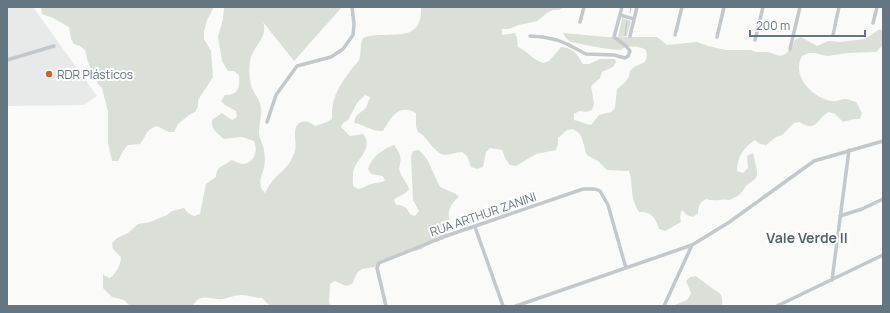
<svg xmlns="http://www.w3.org/2000/svg" width="890" height="313" font-family="Manrope,sans-serif">
<style>
.built{fill:#e8e9e9}
.green{fill:#dadfd7}
.lines{fill:none;stroke-linecap:round;stroke-linejoin:round}
.stream{stroke:#bbc7cb;stroke-width:1}
.street{stroke:#c3c8cc;stroke-width:3.5}
.poi-dot{fill:#e4572e;stroke:#fff;stroke-width:1.5}
.labels{text-anchor:middle;dominant-baseline:central;stroke-width:4;stroke-linejoin:round;paint-order:stroke}
.poi-label{font-size:12px;fill:#657683;stroke:#fff;text-anchor:start}
.street-label{font-size:12px;fill:#657683;stroke:#fff}
.quarter-label{font-size:14px;font-weight:bold;fill:#57646e;stroke:#fff}
</style>
<rect width="100%" height="100%" fill="#fafaf8"/>
<path class="built" d="M7,7H33L97,96L84,105L7,106Z"/>
<path class="green" d="M41,7H214L207,20L204,32V39L211,51L213,77L198,100V107L195,112L189,115L178,124L174,132H169L157,126C145,130 147,135 140,144L128,145L123,151L118,161H112L108,143V112L102,88L98,84L88,62L85,50L80,46L74,44L71,39L69,27L53,18L42,14Z
M224,7H342L294,61L263,22C269,38 252,46 250,61C249,68 249,78 251,85C253,93 260,99 261,108C262,116 259,124 259,132C259,138 263,144 264,150C265,155 265,163 264,168C261,177 257,185 265,193C267,189 270,184 273,180C283,170 290,166 295,151C297,143 292,130 298,124C304,119 310,122 315,126L327,122L332,119C331,98 339,86 351,70C353,66 357,64 359,60C362,53 359,46 363,38C386,29 423,47 421,7H564L559,10H553L547,13L537,21L519,25L508,29H502V35L515,33L517,38L518,47C528,51 531,59 543,63L549,61L561,47C575,49 576,53 583,64H589L600,59H615L616,62L613,67L602,72L600,78L591,86L594,104L592,110L586,112L579,111L574,114V120C580,121 585,124 591,125L599,115L611,112L615,108L617,89C624,83 629,81 630,71L634,67L645,62L647,56L646,50C640,46 627,45 620,50L601,48L571,42L566,38L563,33L606,37H657L667,45L697,42L708,46L726,50H751L756,52H768L780,56L786,54L793,45L795,40L801,37L817,46L828,41L840,42L865,39L880,29L883,32V45L876,52L847,53L827,56L815,53H809L802,56C791,76 812,97 831,101C836,102 839,100 844,99C848,99 852,101 856,102L862,113L860,119H854L843,122L835,114L829,112C817,117 817,134 800,122L794,123L782,135L776,137L766,145L760,144L755,140C743,148 737,157 737,171L743,173L748,168L747,156L753,153C754,159 757,167 757,172C758,180 751,181 746,186C744,188 743,191 741,193C739,196 733,198 730,200C722,198 715,202 706,199C700,202 698,206 698,213L693,217L687,215L682,210L680,216L681,222L665,231L659,229C656,218 651,211 639,212C629,196 634,187 629,171L607,170L598,161L587,155C583,145 584,134 573,129L567,130L558,138V144L556,150L536,154L516,166L510,165L506,160L502,150L490,148L486,152L483,167L477,169L471,167L467,156L462,152C456,152 451,155 445,155C433,153 428,137 418,132L416,126V113C398,103 391,118 383,131C372,132 364,124 354,123L356,116L366,108L370,97L365,95L357,103L348,120L343,123L341,127L350,136L363,134C373,146 361,156 355,166C352,172 353,180 353,186L358,189C363,189 366,185 371,184C376,182 380,183 385,181L383,176L371,174L368,169C371,157 383,149 394,145C398,150 402,157 400,163C400,166 398,169 400,172C402,178 407,182 409,189C405,195 399,195 394,200L396,205C404,205 407,208 410,214L415,216L419,211L413,200L411,156L413,151L419,150L427,159L440,187L456,194L459,197C450,204 445,214 452,225L444,239L427,245L422,249L415,251H403L374,267L362,269L357,273L352,284L346,286L335,281L330,284L329,302L331,306H270L262,298C255,298 248,295 241,295C234,295 229,298 223,299C216,300 207,296 201,298C197,299 195,303 192,306H130L124,300L112,297L103,288V274L105,276L110,278C116,273 121,265 121,257L113,249L112,243L117,238L128,233L138,224L150,222L167,215L172,211L184,208L188,213L194,216L200,214L206,184L216,177C217,164 223,168 231,160C235,161 240,164 243,164C255,163 258,150 254,141L242,137L224,139C217,133 211,130 212,120L222,113L232,120L237,117L236,111L225,105L221,101L225,95C239,95 240,88 239,75L234,71H228L222,61L218,37L223,19Z
M622,18L631,21L627,36L618,37Z
M696,276C700,279 705,283 709,286C719,294 723,291 722,306H674C682,300 687,304 691,293L686,281L690,277Z"/>
<g class="lines">
<path class="stream" d="M630,13L631,7
M625,36L627,21"/>
<path class="street" d="M620,15L634,19
M580,22L584,7
M873,23L877,7
M675,35L682,7
M833,35L839,7
M530,36L543,37L557,40L567,44L586,54L614,55L625,58L628,56L630,51L626,46L614,37L622,7
M630,36L637,7
M717,37L724,7
M755,40L763,7
M790,49L800,7
M7,60L54,46
M267,122L276,95L297,66L331,57L343,49L353,35L354,24L352,7
M840,216L862,209L883,199
M475,227L503,306
M832,280L849,150
M386,306L377,268L379,263L446,236L583,189H595L600,191L608,205L626,268
M516,306L692,245L728,223L814,161L883,141
M664,306L692,245
M777,306L883,255"/>
</g>
<circle class="poi-dot" cx="49" cy="74" r="4"/>
<g class="labels">
<g class="poi-label">
<text x="57" y="74">RDR Plásticos</text>
</g>
<g class="street-label">
<text transform="translate(483 214) rotate(-19)">RUA ARTHUR ZANINI</text>
</g>
<g class="quarter-label">
<text x="807" y="237">Vale Verde II</text>
</g>
</g>
<rect width="890" height="313" fill="none" stroke="#657683" stroke-width="16"/>
<path d="M750 30v6h115v-6" fill="none" stroke="#657683" stroke-width="2"/>
<text x="756" y="30" font-size="12" fill="#657683" stroke="#ffffff" stroke-width="3" paint-order="stroke">200 m</text>
</svg>
